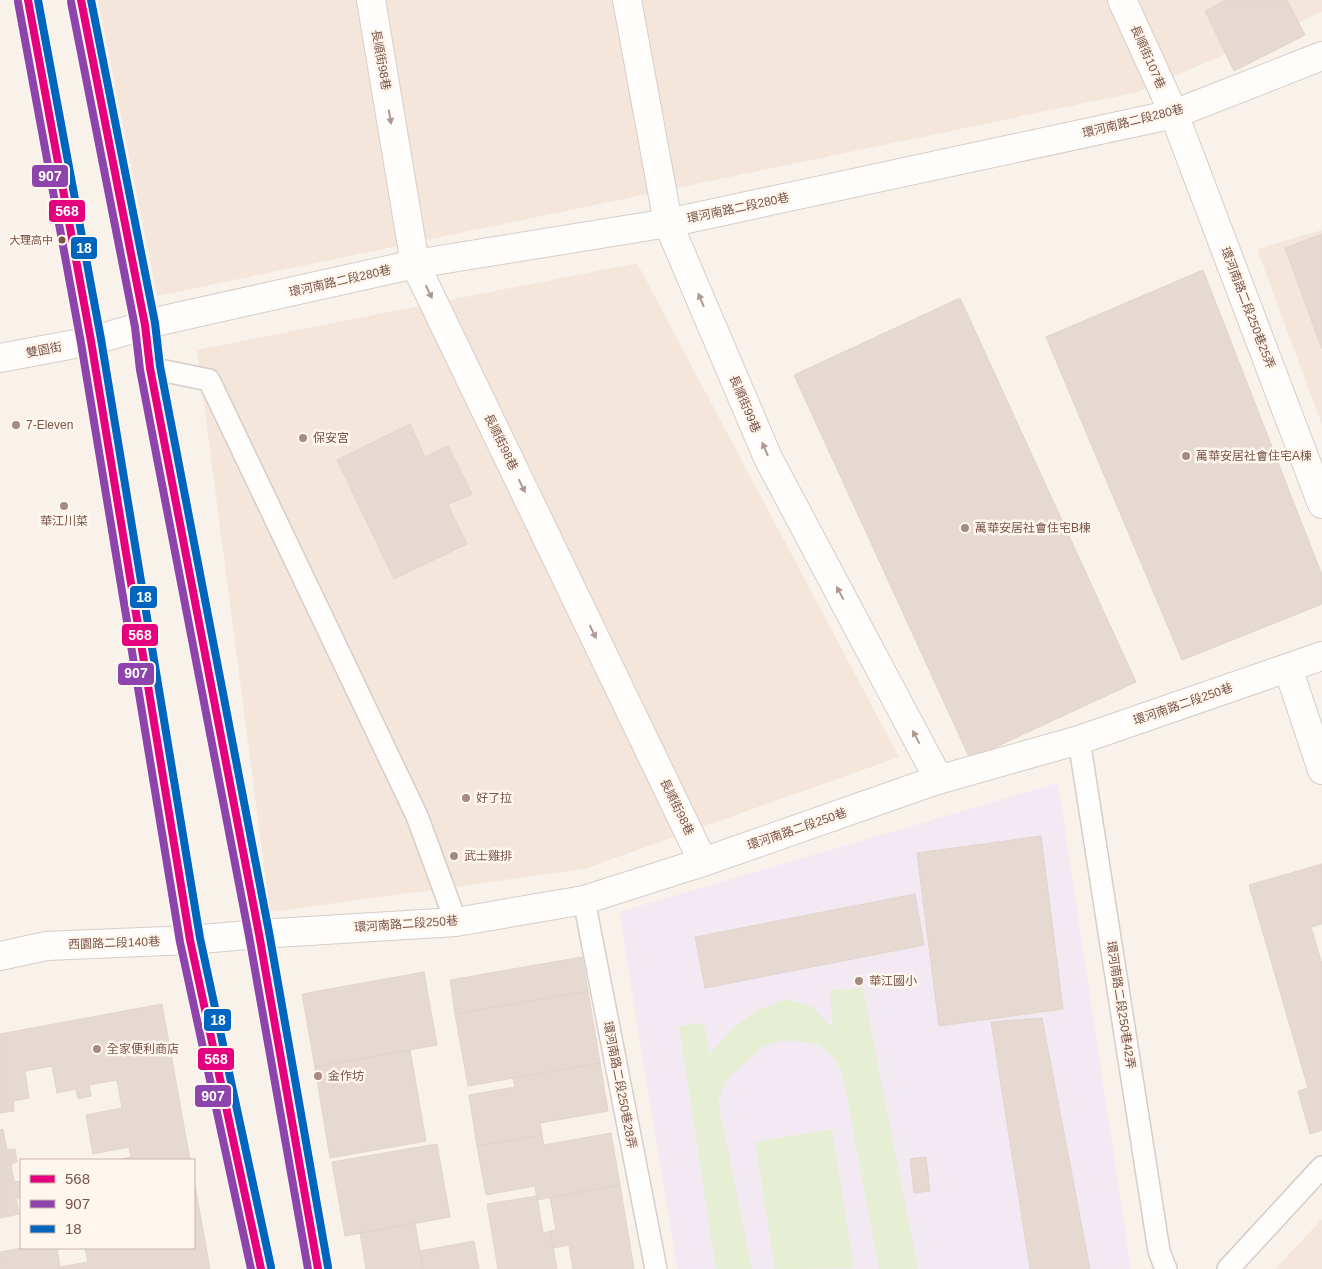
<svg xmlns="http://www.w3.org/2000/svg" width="1322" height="1269" font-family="Arial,'Noto Sans TC',sans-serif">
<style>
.residential{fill:#f4e6db}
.education{fill:#f3e9f3}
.green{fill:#e6efd4}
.building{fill:#e5d9d2;stroke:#e1d4cd}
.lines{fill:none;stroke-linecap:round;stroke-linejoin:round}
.lane-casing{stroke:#d7cdc8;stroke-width:24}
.street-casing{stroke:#d7cdc8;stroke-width:30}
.secondary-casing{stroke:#d8cdc7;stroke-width:30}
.lane{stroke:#fefdfc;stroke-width:21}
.street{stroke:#fefdfc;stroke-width:28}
.secondary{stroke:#fefdfc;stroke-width:28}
.bus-1-casing{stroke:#fff6ed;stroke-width:11}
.bus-2-casing{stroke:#fff6ed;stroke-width:11}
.bus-3-casing{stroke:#fff6ed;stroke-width:11}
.bus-1{stroke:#e5007d;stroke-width:8}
.bus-2{stroke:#8e44ad;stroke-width:8}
.bus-3{stroke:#0065bd;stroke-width:8}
.oneway{fill:#ae9890}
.bus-dot{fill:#795448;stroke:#fff6ed;stroke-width:2}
.poi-dot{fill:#a58b81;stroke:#fff6ed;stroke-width:2}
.labels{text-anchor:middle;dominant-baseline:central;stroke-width:5;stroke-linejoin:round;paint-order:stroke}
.bus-label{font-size:11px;fill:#795448;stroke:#fff6ed;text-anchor:end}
.street-label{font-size:12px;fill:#795448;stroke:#fff6ed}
.poi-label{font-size:12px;fill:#795448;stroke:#fff6ed;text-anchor:start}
.line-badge{stroke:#fff6ed;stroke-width:2}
.badge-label{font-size:14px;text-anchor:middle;font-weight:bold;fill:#fff}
</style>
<rect width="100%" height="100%" fill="#f8f2eb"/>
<path class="residential" d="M98,0H1322V12L1138,92L157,296Z
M1322,230V425L1257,249Z
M637,263L899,757L584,869L270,912L197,350Z
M1322,1219V1269H1275Z"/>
<path class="education" d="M1058,783L1131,1269H677L619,912Z"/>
<path class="green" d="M863,988L918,1269H879L843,1076L835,1059L819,1045L797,1041H778L761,1048L726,1080L718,1102L752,1269H716L679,1026L704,1023L710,1054L731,1030L757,1010L786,999L812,1006L833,1029L830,990Z
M832,1129L854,1268L775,1269L755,1142Z"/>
<path class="building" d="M1226,0H1287L1305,35L1234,71L1205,11Z
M1322,234V349L1285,248Z
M1203,270L1322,575V604L1182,660L1046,337Z
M960,298L1136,682L970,759L794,375Z
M410,424L425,457L448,446L472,494L448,505L467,544L394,579L337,460Z
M1041,836L1063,1009L939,1026L917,853Z
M1322,864V924L1311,927L1322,964V1130L1310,1134L1298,1091L1308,1088L1249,885Z
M915,894L924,945L705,988L695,937Z
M582,957L588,991L455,1014L450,980Z
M424,972L437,1045L315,1067L302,994Z
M588,991L600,1063L468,1086L455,1014Z
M162,1004L190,1160H116L131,1157L129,1147L93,1154L86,1115L122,1108L117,1080L89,1085L91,1096L78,1099L76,1089L57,1093L52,1066L25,1071L29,1098L13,1101L14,1111L0,1113V1034Z
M1042,1018L1090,1269H1030L991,1022Z
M410,1050L426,1141L330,1158L315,1067Z
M600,1063L608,1111L540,1123L542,1135L477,1146L469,1095L515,1087L513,1078Z
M3,1129L7,1150L15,1149L17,1162L11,1164L14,1182L20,1181L21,1198L16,1199L19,1214L0,1218V1130Z
M611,1133L620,1185L537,1200L535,1186L486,1195L477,1146L542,1135L544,1145Z
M437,1144L450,1217L345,1236L332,1162Z
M926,1157L930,1191L914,1193L910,1159Z
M194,1180L210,1269H0V1252L22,1248H57L60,1267L88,1262L85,1248H194Z
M620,1185L634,1269H573L569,1245L553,1248L550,1231L556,1230L550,1197Z
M537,1196L543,1233L550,1231L557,1269H498L487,1204Z
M415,1223L423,1269H366L360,1233Z
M474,1241L479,1269H423L420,1251Z"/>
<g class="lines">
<defs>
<path id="lane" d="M150,368L209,380L417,816L456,922
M1079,740L1159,1251L1166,1269
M584,900L656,1269
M1228,1269L1322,1167"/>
<path id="street" d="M371,0L415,264L703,862
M627,0L668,223L768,458L939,780
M1122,0L1174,114L1322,504
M0,358L91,341L164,320L415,264L668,223L1174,114L1322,56
M1288,668L1322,770
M0,956L46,946L190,940L259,934L456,922L584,900L703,862L934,781L1079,740L1322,656"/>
<path id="secondary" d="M28,0L91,341L190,940L261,1269
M81,0L145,325L150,368L259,934L318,1269"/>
</defs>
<use href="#lane" class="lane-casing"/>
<use href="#street" class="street-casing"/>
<use href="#secondary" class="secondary-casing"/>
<use href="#lane" class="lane"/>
<use href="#street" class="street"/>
<use href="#secondary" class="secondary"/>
<defs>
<path id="bus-1" d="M28,0L91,341L190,940L261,1269
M81,0L145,325L150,368L259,934L318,1269"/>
<path id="bus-2" d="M18,2L81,343L180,942L251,1269
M71,2L135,327L140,370L249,936L308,1269"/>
<path id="bus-3" d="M38,0L101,339L200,938L271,1267
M91,0L155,323L160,366L269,932L328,1267"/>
</defs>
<use href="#bus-1" class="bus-1-casing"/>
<use href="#bus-2" class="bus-2-casing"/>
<use href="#bus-3" class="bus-3-casing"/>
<use href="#bus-1" class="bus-1"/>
<use href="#bus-2" class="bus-2"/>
<use href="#bus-3" class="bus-3"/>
</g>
<defs><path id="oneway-solid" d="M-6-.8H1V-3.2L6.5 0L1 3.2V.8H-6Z" transform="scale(1.25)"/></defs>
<g class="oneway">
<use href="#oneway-solid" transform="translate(390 117) rotate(80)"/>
<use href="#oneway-solid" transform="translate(429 292) rotate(64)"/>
<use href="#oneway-solid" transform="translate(701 300) rotate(-113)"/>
<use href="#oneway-solid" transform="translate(765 449) rotate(-113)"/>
<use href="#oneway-solid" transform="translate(522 486) rotate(64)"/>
<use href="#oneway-solid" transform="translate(840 593) rotate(-118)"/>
<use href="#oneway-solid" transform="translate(593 632) rotate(64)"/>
<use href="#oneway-solid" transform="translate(916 737) rotate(-118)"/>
</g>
<circle class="bus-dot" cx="62" cy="240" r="4.5"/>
<g class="poi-dot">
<circle cx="16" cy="425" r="5"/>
<circle cx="303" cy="438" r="5"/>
<circle cx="1186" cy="456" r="5"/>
<circle cx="64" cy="506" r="5"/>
<circle cx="965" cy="528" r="5"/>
<circle cx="466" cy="798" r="5"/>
<circle cx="454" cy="856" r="5"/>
<circle cx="859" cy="981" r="5"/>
<circle cx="97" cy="1049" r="5"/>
<circle cx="318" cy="1076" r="5"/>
</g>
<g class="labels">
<g class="bus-label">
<text x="53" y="240">大理高中</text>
</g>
<g class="street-label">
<text transform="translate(1148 57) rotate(66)">長順街107巷</text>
<text transform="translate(381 60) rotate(80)">長順街98巷</text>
<text transform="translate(1133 121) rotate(-14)">環河南路二段280巷</text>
<text transform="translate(738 208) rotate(-12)">環河南路二段280巷</text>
<text transform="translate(340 281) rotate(-13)">環河南路二段280巷</text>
<text transform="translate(1248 308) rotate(69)">環河南路二段250巷25弄</text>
<text transform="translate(44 350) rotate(-11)">雙園街</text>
<text transform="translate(745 404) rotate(67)">長順街99巷</text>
<text transform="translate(501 442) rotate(64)">長順街98巷</text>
<text transform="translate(1183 704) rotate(-19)">環河南路二段250巷</text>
<text transform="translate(677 807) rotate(64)">長順街98巷</text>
<text transform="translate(797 829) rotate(-19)">環河南路二段250巷</text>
<text transform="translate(406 924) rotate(-4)">環河南路二段250巷</text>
<text transform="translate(114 943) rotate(-2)">西園路二段140巷</text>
<text transform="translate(1121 1005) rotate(81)">環河南路二段250巷42弄</text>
<text transform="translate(620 1085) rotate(79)">環河南路二段250巷28弄</text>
</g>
<g class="poi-label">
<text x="26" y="425">7-Eleven</text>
<text x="313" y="438">保安宮</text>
<text x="1196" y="456">萬華安居社會住宅A棟</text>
<text x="64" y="521" text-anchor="middle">華江川菜</text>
<text x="975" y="528">萬華安居社會住宅B棟</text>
<text x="476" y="798">好了拉</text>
<text x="464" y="856">武士雞排</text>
<text x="869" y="981">華江國小</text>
<text x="107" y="1049">全家便利商店</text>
<text x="328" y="1076">金作坊</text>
</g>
</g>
<g class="line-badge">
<rect x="31" y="164" width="38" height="24" rx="5" fill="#8e44ad"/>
<rect x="48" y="199" width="38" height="24" rx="5" fill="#e5007d"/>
<rect x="70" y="236" width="28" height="24" rx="5" fill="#0065bd"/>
<rect x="129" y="585" width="29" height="24" rx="5" fill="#0065bd"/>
<rect x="121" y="623" width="38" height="24" rx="5" fill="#e5007d"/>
<rect x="117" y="662" width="38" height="24" rx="5" fill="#8e44ad"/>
<rect x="203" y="1008" width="29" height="24" rx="5" fill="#0065bd"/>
<rect x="197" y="1047" width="38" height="24" rx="5" fill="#e5007d"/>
<rect x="194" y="1084" width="38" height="24" rx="5" fill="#8e44ad"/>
</g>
<g class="badge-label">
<text x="50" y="181">907</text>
<text x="67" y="216">568</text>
<text x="84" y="253">18</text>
<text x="144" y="602">18</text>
<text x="140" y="640">568</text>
<text x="136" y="678">907</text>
<text x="218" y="1025">18</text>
<text x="216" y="1064">568</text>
<text x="213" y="1101">907</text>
</g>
<rect x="20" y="1159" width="175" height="90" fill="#fff6ed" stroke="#c9b5ab"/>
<rect x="30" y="1175" width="25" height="8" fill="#e5007d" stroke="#c9b5ab"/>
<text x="65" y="1184" font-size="15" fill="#795448">568</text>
<rect x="30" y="1200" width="25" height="8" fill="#8e44ad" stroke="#c9b5ab"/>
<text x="65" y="1209" font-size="15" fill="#795448">907</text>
<rect x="30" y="1225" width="25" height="8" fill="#0065bd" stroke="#c9b5ab"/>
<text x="65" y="1234" font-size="15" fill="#795448">18</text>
</svg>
